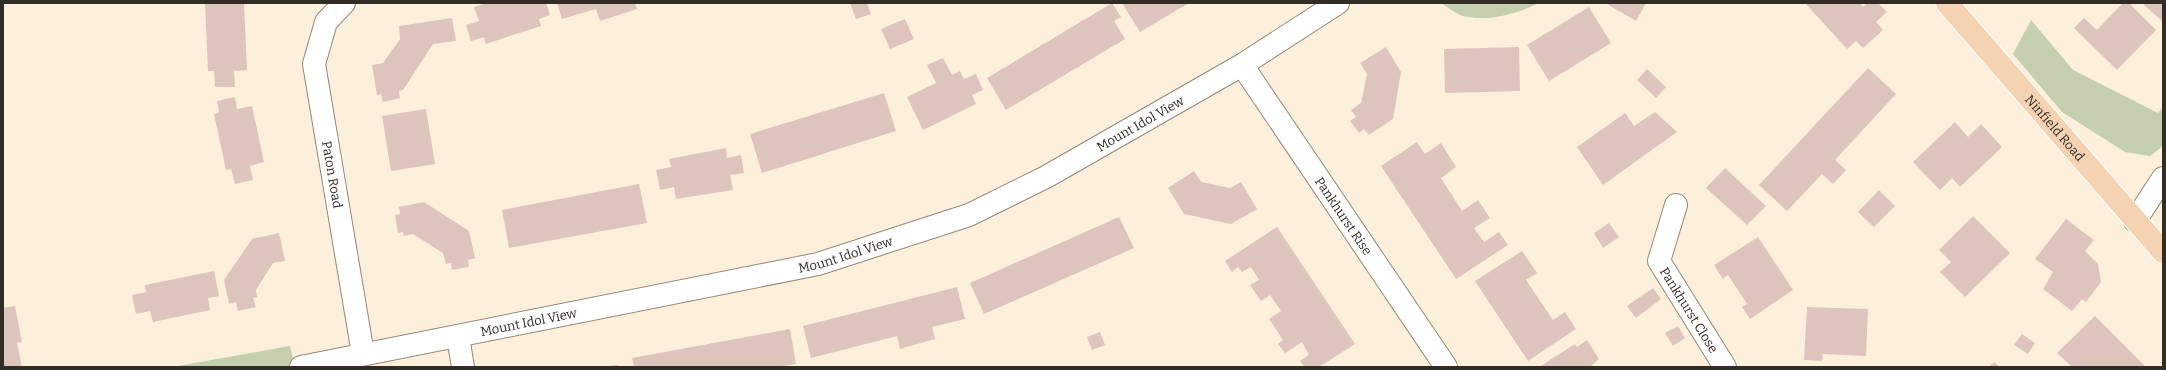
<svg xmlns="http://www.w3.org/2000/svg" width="2166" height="370" font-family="Bitter,serif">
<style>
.green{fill:#c4cfb0}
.building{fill:#ddc5bd}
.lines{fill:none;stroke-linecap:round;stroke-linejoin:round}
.minor-casing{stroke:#948977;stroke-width:24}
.primary-casing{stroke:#fff;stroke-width:24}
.minor{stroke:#fff;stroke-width:22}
.primary{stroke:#f5d3b2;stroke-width:22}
.labels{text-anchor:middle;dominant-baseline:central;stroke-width:3;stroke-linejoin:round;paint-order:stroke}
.street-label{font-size:13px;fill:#312c24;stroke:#fcf0dc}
</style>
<rect width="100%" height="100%" fill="#fcf0dc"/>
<path class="green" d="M1441,3H1539C1516,14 1486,23 1460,15C1454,12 1447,7 1441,3Z
M2031,20L2073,70L2158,113L2163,107V146L2150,156L2125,152L2062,112L2013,54Z
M290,346L295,367H172Z"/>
<path class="building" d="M205,3H244L247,70L234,71L235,87H215L214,71H208Z
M487,3H546L550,15L539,19L541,26L513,35L486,44L484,37L471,41L466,25L479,21L474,7Z
M557,3H635L637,9L600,21L596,9L562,19Z
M850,3H867L871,14L856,19Z
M1112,3L1121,17L1114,21L1125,39L1006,110L987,78Z
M1122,3H1189L1140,32Z
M1605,3H1646L1636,21Z
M1805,3H1859L1863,7L1867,3H1878L1887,12L1876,22L1883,30L1863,48L1856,41L1847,49Z
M2123,3H2129L2156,30L2117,70L2074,28L2084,18L2097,30Z
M2142,3H2163V22Z
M1589,7L1611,43L1549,81L1527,45Z
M452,18L456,41L433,44L403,90L399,91L400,98L383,102L381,94L377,95L372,65L383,63L400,39L399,26Z
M905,19L914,39L890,49L881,29Z
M1386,47L1401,72L1393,119L1369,135L1364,129L1359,133L1350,121L1356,117L1351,110L1361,103L1364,89L1367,74L1360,63Z
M1519,47L1520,91L1445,93L1444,49Z
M943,58L952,75L960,71L964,79L976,74L983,90L972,95L976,104L923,130L907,97L936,83L927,65Z
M1868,68L1896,94L1835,160L1846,170L1833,184L1822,174L1787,211L1759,185Z
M1647,69L1666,87L1656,98L1637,80Z
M884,93L896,131L762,173L750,134Z
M235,97L237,109L252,106L264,162L250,166L253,180L235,184L231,169L226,170L214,114L219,112L217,101Z
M426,109L435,164L391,171L382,116Z
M1655,112L1677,132L1603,185L1577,147L1625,113L1634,126Z
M1955,122L1968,137L1981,124L2002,147L1960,187L1952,178L1940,190L1913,162Z
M1417,142L1425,154L1441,143L1456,167L1441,178L1462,211L1478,200L1490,218L1474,228L1484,242L1499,232L1508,245L1456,279L1381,166Z
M726,148L727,158L741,155L744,173L730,175L733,190L676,199L674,187L660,190L656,170L671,167L669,159Z
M1725,168L1766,206L1747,225L1706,188Z
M1194,171L1201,182L1230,188L1241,182L1257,209L1231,224L1184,214L1168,188Z
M639,184L647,223L509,248L502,210Z
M1879,190L1895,206L1874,227L1858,212Z
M424,202L469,231L475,258L468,260L469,267L452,270L451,263L446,264L443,253L413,234L404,236L403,232L398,233L395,215L400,214L399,207Z
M1973,216L2010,253L1965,297L1940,272L1951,262L1939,250Z
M1119,217L1134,248L984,314L970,283Z
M2066,219L2094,240L2085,251L2098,264L2101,282L2086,302L2082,299L2072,311L2043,289L2053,272L2035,259Z
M1609,223L1619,237L1603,248L1594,233Z
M1277,227L1355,344L1319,367H1302L1304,366L1300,361L1309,355L1302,342L1285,353L1278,344L1283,340L1269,319L1281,311L1270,295L1261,301L1250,285L1259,280L1251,267L1242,272L1238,267L1232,272L1225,261Z
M279,233L285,261L273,263L256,290L257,297L253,298L256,307L238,311L236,302L229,304L224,280L252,239Z
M1758,237L1793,290L1750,319L1742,307L1747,304L1728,275L1723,279L1714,265Z
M1522,251L1537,273L1526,280L1553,320L1565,312L1576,329L1528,361L1475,281Z
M214,271L219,296L208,298L210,310L153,322L150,311L136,314L132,295L146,292L145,285Z
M957,287L965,319L932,327L935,339L900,349L897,336L811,358L803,326Z
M1653,288L1661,299L1636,318L1627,306Z
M15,306L22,342L17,343L22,367H3V308Z
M1807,307L1868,309L1866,356L1823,354L1822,361L1804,360Z
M2095,316L2146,367H2072L2057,353Z
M1678,326L1685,338L1673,346L1665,333Z
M790,329L796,364L777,367H634L632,358Z
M1100,332L1105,345L1092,350L1087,337Z
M2022,334L2035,343L2028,354L2014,345Z
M1587,340L1599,359L1590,367H1539L1575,344L1577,347Z
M1994,362L2000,367H1989Z
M618,365V367H607V366Z"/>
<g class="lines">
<defs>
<g id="minor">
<path id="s1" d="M344,3L326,22L314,64L363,354"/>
<path id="s2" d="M1242,65L1446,367"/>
<path id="s3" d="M1676,205L1659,261L1725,367"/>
<path d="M2135,221L2163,178"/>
<path d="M458,337L463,367"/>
<path id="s4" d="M301,367L818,264L969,215L1046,177L1242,65L1338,3"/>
</g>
<g id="primary">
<path id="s5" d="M1947,3L2163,252"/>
</g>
</defs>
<use href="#minor" class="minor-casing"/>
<use href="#primary" class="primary-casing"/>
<use href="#minor" class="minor"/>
<use href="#primary" class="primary"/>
</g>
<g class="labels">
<g class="street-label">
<text stroke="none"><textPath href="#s4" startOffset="880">Mount Idol View</textPath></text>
<text stroke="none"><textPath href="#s5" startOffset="165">Ninfield Road</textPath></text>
<text stroke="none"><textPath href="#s1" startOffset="182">Paton Road</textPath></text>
<text stroke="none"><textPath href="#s2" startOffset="182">Pankhurst Rise</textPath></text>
<text stroke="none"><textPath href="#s4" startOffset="556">Mount Idol View</textPath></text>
<text stroke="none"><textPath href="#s3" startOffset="116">Pankhurst Close</textPath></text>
<text stroke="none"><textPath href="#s4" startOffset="232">Mount Idol View</textPath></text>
</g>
</g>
<rect width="2166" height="370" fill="none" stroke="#312c24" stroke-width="8"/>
</svg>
